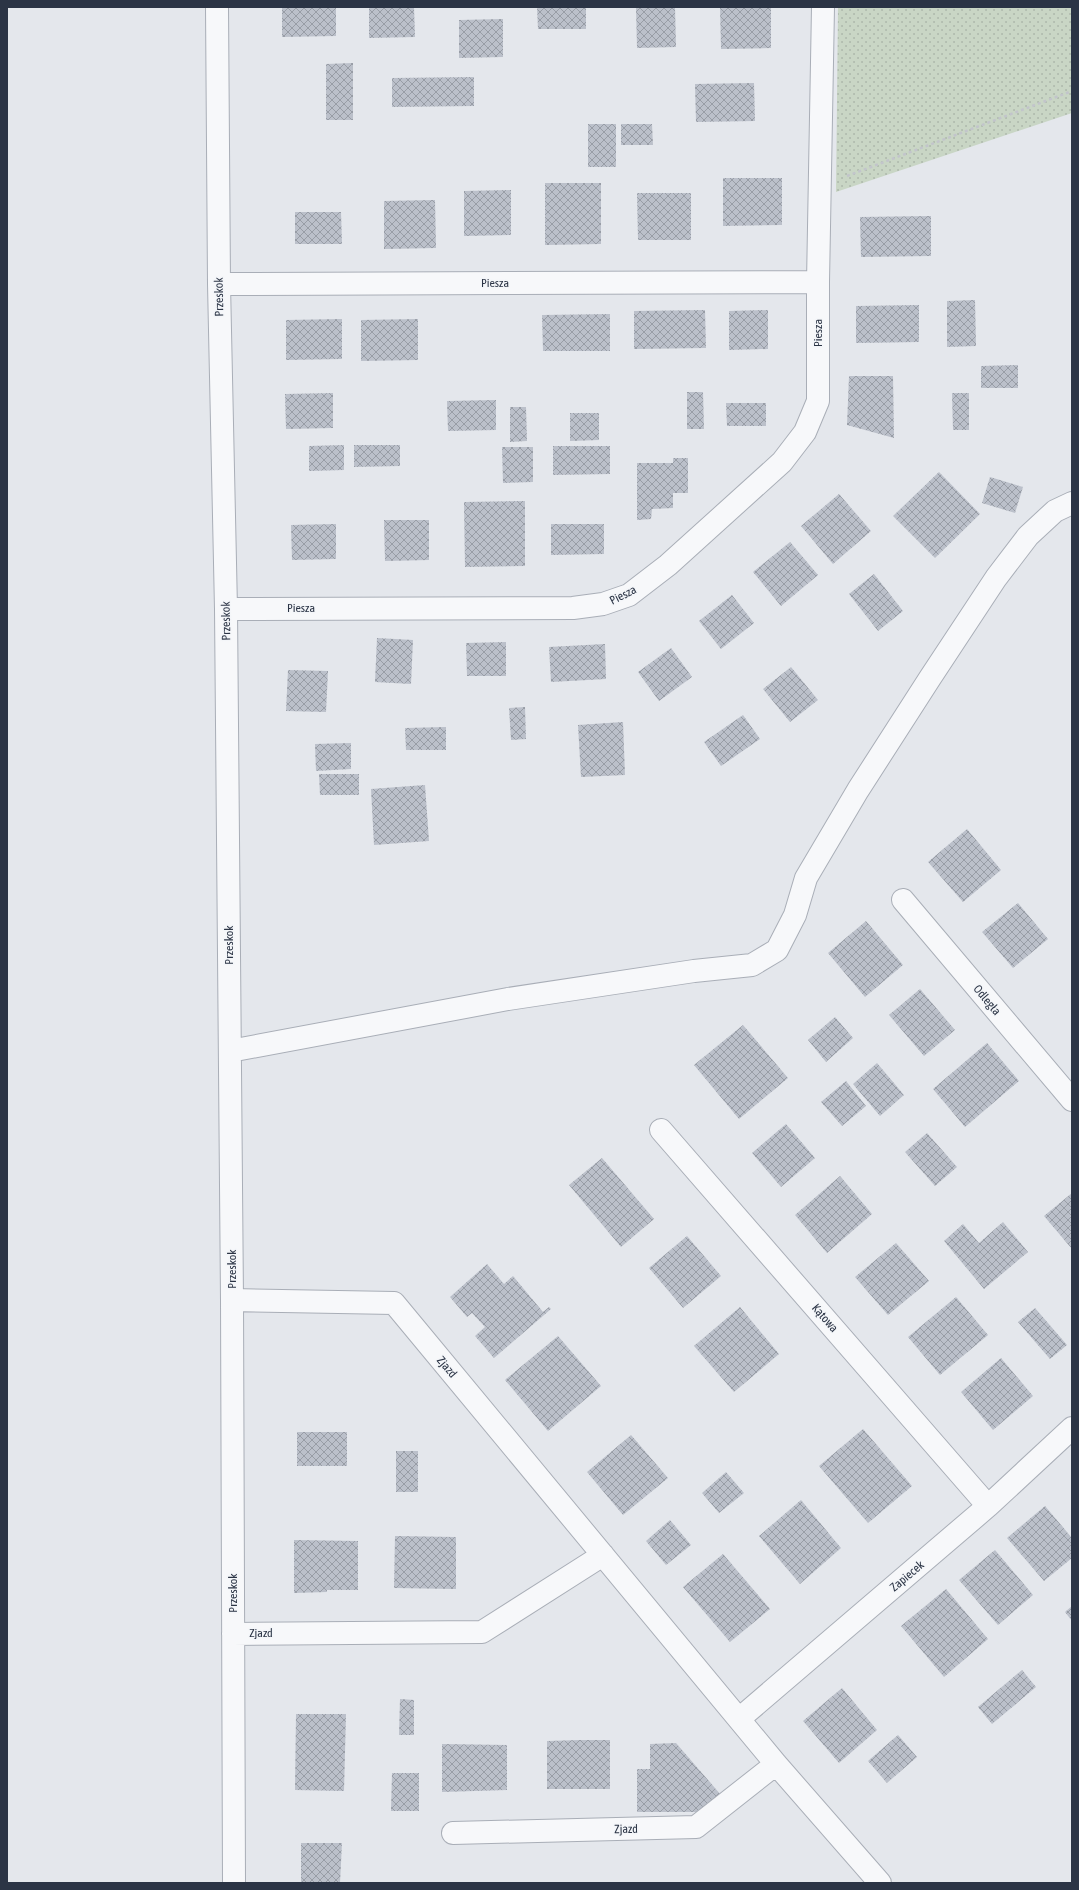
<svg xmlns="http://www.w3.org/2000/svg" width="1079" height="1890" font-family="'Asap Condensed',sans-serif">
<style>
.grass{fill:url(#grass-dots)}
.building{fill:url(#building-cross-hatch)}
.lines{fill:none;stroke-linecap:round;stroke-linejoin:round}
.minor-casing{stroke:#a9aeb7;stroke-width:24}
.path{stroke:#c2c5cb;stroke-width:2.5;stroke-dasharray:3 3;stroke-linecap:butt}
.minor{stroke:#f7f8fa;stroke-width:22}
.labels{text-anchor:middle;dominant-baseline:central;stroke-width:3;stroke-linejoin:round;paint-order:stroke}
.street-label{font-size:12px;fill:#2b3445;stroke:#f4f6f9}
</style>
<defs>
<pattern id="grass-dots" width="8" height="8" patternUnits="userSpaceOnUse"><rect width="8" height="8" fill="#c9d6c5"/><path d="M2 2h.1M6 6h.1" fill="none" stroke="#adb8ab" stroke-width="1.8" stroke-linecap="round"/></pattern>
<pattern id="building-cross-hatch" width="8" height="8" patternUnits="userSpaceOnUse"><rect width="8" height="8" fill="#bbc0ca"/><path d="M0 0l8 8M0 8l8-8" fill="none" stroke="#989da6"/></pattern>
</defs>
<rect width="100%" height="100%" fill="#e4e7ec"/>
<path class="grass" d="M838,7H1072V113L836,192Z"/>
<path class="building" d="M282,7H336V36L282,37Z
M369,7H414L415,37L369,38Z
M537,7H586V29H538Z
M636,7H675L676,47L637,48Z
M720,7H771V48L721,49Z
M503,19V57L459,58V20Z
M353,63V120H326V64Z
M474,77V106L392,107V78Z
M754,83L755,121L696,122L695,84Z
M588,124H616V167H588Z
M621,124H652L653,145H621Z
M723,178H782V225L723,226Z
M545,183H601V244L545,245Z
M511,190V235L464,236V191Z
M637,193H691V240H638Z
M435,200L436,248L384,249V201Z
M295,212H341L342,244H295Z
M931,216V256L861,257L860,217Z
M975,300L976,346L947,347V301Z
M919,305V342L856,343V306Z
M705,310L706,348L634,349V311Z
M768,310V349L729,350V311Z
M610,314V351H543L542,315Z
M342,319V359L286,360V320Z
M418,319V360L361,361V320Z
M1018,365V388H981V366Z
M849,376H893L894,438L847,425Z
M687,392H703L704,429H687Z
M333,393V428L286,429L285,394Z
M952,393H969V430H953Z
M496,400V430L448,431L447,401Z
M726,403H766V426H727Z
M510,407H526L527,441L510,442Z
M570,413H599V440L570,441Z
M344,445V470L309,471V446Z
M354,445H400V466L354,467Z
M553,446H610V474L553,475Z
M502,447H533V482L503,483Z
M673,458H688V493H673V508L652,509L651,519L637,520V463H673Z
M939,472L980,514L935,558L893,516Z
M990,477L1023,487L1015,513L982,503Z
M839,494L871,531L833,564L801,526Z
M525,501V566L465,567L464,502Z
M384,520H429V560L385,561Z
M336,524V559L292,560L291,525Z
M551,524H604V554L551,555Z
M790,542L818,575L781,606L753,572Z
M874,574L903,611L878,631L849,594Z
M732,595L754,623L721,649L699,621Z
M377,638L413,640L411,684L375,682Z
M506,642V676H467L466,643Z
M605,644L606,679L551,682L549,647Z
M671,648L692,677L659,701L638,672Z
M791,667L818,700L790,722L763,689Z
M288,670L328,671L326,712L286,711Z
M525,707L526,739L511,740L509,708Z
M743,715L760,739L721,766L704,742Z
M623,722L625,775L581,777L578,725Z
M446,727V750H406L405,728Z
M351,743V769L316,771L315,744Z
M319,774H359V795H320Z
M425,785L429,841L374,845L371,789Z
M967,829L1001,870L963,902L928,862Z
M1018,903L1048,939L1013,968L982,932Z
M866,921L903,965L865,997L828,953Z
M920,989L955,1030L924,1056L889,1015Z
M835,1017L853,1038L826,1062L808,1040Z
M743,1025L788,1078L739,1119L694,1065Z
M987,1043L1019,1081L965,1127L933,1089Z
M877,1063L904,1095L880,1116L853,1084Z
M846,1081L866,1106L842,1126L821,1102Z
M786,1124L815,1158L781,1187L752,1153Z
M927,1133L957,1167L935,1186L905,1152Z
M602,1158L654,1219L621,1247L569,1185Z
M840,1176L872,1214L827,1253L795,1215Z
M1072,1193V1249L1044,1216Z
M1003,1222L1028,1252L984,1289L944,1241L963,1224L979,1243Z
M687,1236L721,1276L683,1308L649,1268Z
M896,1243L929,1281L888,1315L855,1277Z
M487,1264L504,1284L513,1276L543,1312L549,1307L551,1309L494,1358L475,1336L485,1327L472,1313L467,1317L450,1297Z
M956,1297L988,1335L940,1375L908,1337Z
M740,1307L779,1354L734,1392L694,1346Z
M1035,1308L1067,1345L1050,1359L1018,1322Z
M558,1336L601,1386L548,1431L505,1380Z
M1001,1358L1033,1396L993,1430L961,1392Z
M863,1429L912,1486L868,1523L819,1466Z
M297,1432H347V1466H297Z
M631,1435L668,1478L623,1515L587,1472Z
M396,1451H418V1492H396Z
M726,1472L744,1493L719,1513L702,1493Z
M801,1500L841,1548L800,1584L759,1536Z
M1045,1506L1072,1538V1558L1044,1581L1007,1538Z
M670,1520L691,1545L666,1565L646,1541Z
M395,1536L456,1537V1589L394,1588Z
M294,1540L358,1541V1590H327V1592L294,1593Z
M995,1550L1033,1595L998,1625L959,1580Z
M723,1554L770,1609L730,1642L683,1587Z
M946,1589L988,1639L944,1677L901,1626Z
M1072,1606V1621L1065,1612Z
M1022,1670L1036,1687L992,1724L978,1707Z
M842,1688L877,1730L839,1763L803,1721Z
M400,1699L414,1700V1735H399Z
M296,1714H346L344,1791L295,1790Z
M898,1735L917,1757L887,1783L868,1761Z
M580,1740H610V1789H547V1741Z
M676,1743L721,1795L706,1812H637V1769H650V1744Z
M442,1744L507,1745V1790L442,1792Z
M392,1773H419V1811H391Z
M301,1843H342L340,1883H301Z"/>
<g class="lines">
<defs>
<path id="minor" d="M217,7L219,284L226,609L232,1300L234,1883
M219,284L818,282
M226,609L573,608L603,604L629,595L668,565L782,462L805,432L818,401V282L823,7
M903,900L1072,1100
M230,1051L508,999L694,971L752,965L777,950L795,915L806,878L858,790L930,678L996,578L1028,536L1055,511L1072,503
M661,1130L988,1506
M232,1300L394,1303L776,1764L880,1883
M233,1634L482,1632L603,1555
M739,1719L988,1506L1072,1428
M453,1833L696,1827L776,1764"/>
</defs>
<use href="#minor" class="minor-casing"/>
<path class="path" d="M847,176L1072,91"/>
<use href="#minor" class="minor"/>
</g>
<g class="labels">
<g class="street-label">
<text x="495" y="283">Piesza</text>
<text transform="translate(219 297) rotate(-91)">Przeskok</text>
<text transform="translate(818 333) rotate(-90)">Piesza</text>
<text transform="translate(623 595) rotate(-27)">Piesza</text>
<text x="301" y="608">Piesza</text>
<text transform="translate(226 621) rotate(-91)">Przeskok</text>
<text transform="translate(229 945) rotate(-90)">Przeskok</text>
<text transform="translate(987 1000) rotate(50)">Odległa</text>
<text transform="translate(232 1269) rotate(-90)">Przeskok</text>
<text transform="translate(825 1318) rotate(49)">Kątowa</text>
<text transform="translate(447 1367) rotate(50)">Zjazd</text>
<text transform="translate(907 1576) rotate(-40)">Zapiecek</text>
<text transform="translate(233 1593) rotate(-90)">Przeskok</text>
<text x="261" y="1633">Zjazd</text>
<text transform="translate(626 1829) rotate(-1)">Zjazd</text>
</g>
</g>
<rect width="1079" height="1890" fill="none" stroke="#2b3445" stroke-width="16"/>
</svg>
